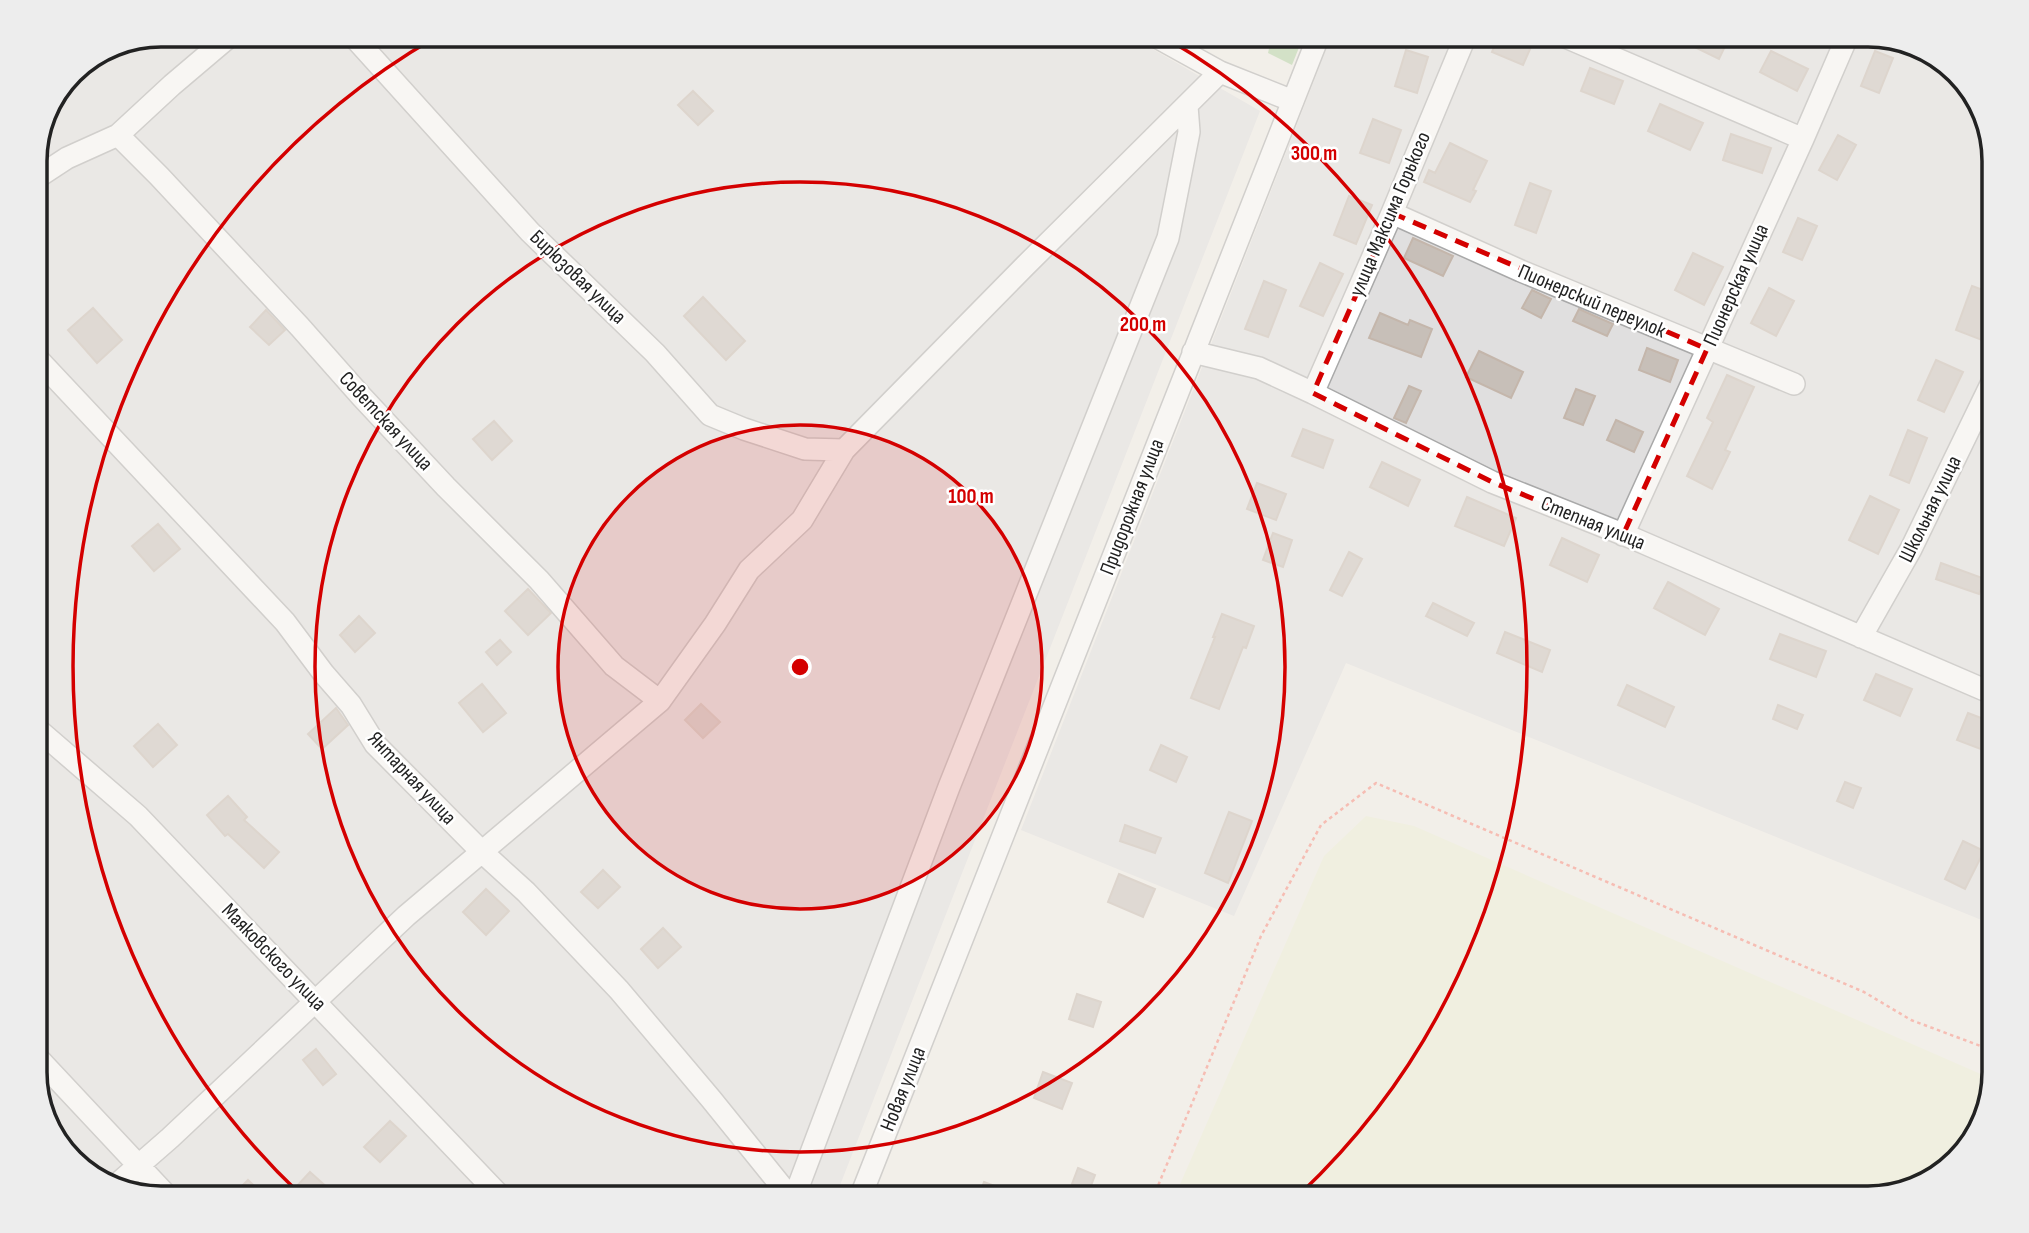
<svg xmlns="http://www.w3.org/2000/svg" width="2029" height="1233" font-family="'Sofia Sans Condensed',sans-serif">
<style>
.residential{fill:#e0dfdf}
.farmland{fill:#eef0d5}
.forest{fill:#add19e}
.building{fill:#c7bfb8;stroke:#c4b6ab;stroke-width:2}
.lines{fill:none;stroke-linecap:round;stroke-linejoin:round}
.minor-casing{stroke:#a9a9a9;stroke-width:24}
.path{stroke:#fa8072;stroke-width:2.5;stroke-dasharray:3.5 3.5;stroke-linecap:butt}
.minor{stroke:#fff;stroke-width:21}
.marked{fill:none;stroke:#d40000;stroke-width:5;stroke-dasharray:14 9;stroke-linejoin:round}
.ring{fill:none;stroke:#d40000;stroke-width:3.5}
.labels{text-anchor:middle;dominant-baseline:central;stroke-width:5;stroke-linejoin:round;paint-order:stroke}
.street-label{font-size:21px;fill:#222;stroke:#fff}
.rim{fill:none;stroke:#222;stroke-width:3.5}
.centre{fill:#d40000;stroke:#fff;stroke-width:3.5}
.ring-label{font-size:21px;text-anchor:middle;font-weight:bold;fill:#d40000;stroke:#fff;stroke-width:5;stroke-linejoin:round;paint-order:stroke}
</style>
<rect width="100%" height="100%" fill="#f2efe9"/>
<path class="residential" d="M161,35H1128L1260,111L835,1198H161L98,1181L52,1135L35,1080V153L72,73L113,44Z
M1332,35H1868L1931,52L1977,98L1994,153V925L1346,663L1234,916L1021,830Z"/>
<path class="farmland" d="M1366,816L1414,826L1992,1079L1977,1135L1931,1181L1868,1198H1174L1324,856Z"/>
<path class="forest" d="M1272,35H1304L1292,65L1268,53Z"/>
<path class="building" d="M1499,35H1521L1534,40L1523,65L1492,52Z
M1670,35H1718L1728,40L1719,59Z
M1406,50L1428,57L1417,93L1395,86Z
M1771,51L1808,69L1797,91L1760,72Z
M1875,51L1893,58L1879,93L1861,86Z
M1590,68L1623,81L1614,104L1581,91Z
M693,91L713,111L698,125L678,105Z
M1660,104L1703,123L1690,150L1648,131Z
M1373,119L1401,130L1389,163L1360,153Z
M1731,134L1771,148L1762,173L1723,160Z
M1838,135L1856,145L1837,180L1819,170Z
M1450,143L1487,161L1473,190L1476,191L1470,202L1424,182L1429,170L1435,173Z
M1530,183L1551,191L1536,233L1515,225Z
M1349,196L1372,205L1356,244L1334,235Z
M1798,218L1817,226L1802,260L1783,252Z
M1413,238L1453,256L1443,276L1404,258Z
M1693,253L1723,267L1704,305L1675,290Z
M1320,263L1343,274L1323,316L1300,306Z
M1264,281L1286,290L1268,337L1245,329Z
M1972,286L1994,294V306L1982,340L1956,330Z
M1769,288L1794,301L1776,336L1751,323Z
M1532,290L1551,299L1541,318L1522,308Z
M703,297L745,341L726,360L684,316Z
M93,308L122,340L97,363L68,330Z
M1579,309L1613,324L1607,336L1573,321Z
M266,310L285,330L269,345L250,327Z
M1380,313L1408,325L1410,320L1432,329L1421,357L1369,338Z
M1647,348L1678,360L1670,382L1639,370Z
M1479,351L1523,372L1511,398L1466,377Z
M1936,360L1963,372L1944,412L1918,400Z
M1727,375L1754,387L1725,450L1730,452L1712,489L1687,476L1713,422L1707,418Z
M1409,386L1421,391L1406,423L1394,418Z
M1576,389L1595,396L1583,425L1564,418Z
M1616,420L1643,432L1634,452L1607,440Z
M494,421L512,441L492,460L473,439Z
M1303,429L1333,440L1323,468L1292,456Z
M1908,430L1927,438L1909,483L1890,475Z
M1382,462L1420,480L1408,506L1370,487Z
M1257,483L1286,494L1276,520L1247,509Z
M1870,496L1899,510L1878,554L1849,540Z
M1467,497L1516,518L1504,546L1455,526Z
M158,524L180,549L154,571L132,546Z
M1273,533L1292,540L1283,567L1263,560Z
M1562,538L1599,555L1587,582L1550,565Z
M1349,552L1362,559L1342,596L1330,590Z
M1941,563L1985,579L1979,594L1936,579Z
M1668,582L1719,609L1705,635L1654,608Z
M528,589L551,613L528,635L505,611Z
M1433,603L1474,623L1467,636L1426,616Z
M1222,614L1254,626L1246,648L1243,647L1219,709L1191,698L1215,637H1213Z
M359,616L375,633L355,652L340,635Z
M1505,632L1550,650L1542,672L1497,653Z
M1780,634L1826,651L1816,677L1770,659Z
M500,640L511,652L497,665L486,652Z
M1876,674L1912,689L1900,716L1864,700Z
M482,684L506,713L483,732L459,703Z
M1627,685L1674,707L1665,727L1618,705Z
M701,704L720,722L703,738L685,720Z
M1778,705L1803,715L1797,729L1773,719Z
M336,708L348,725L322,749L308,734Z
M1968,713L1994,723V754L1957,740Z
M158,724L177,745L153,767L134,746Z
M1161,745L1187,757L1176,782L1150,770Z
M1845,782L1861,788L1853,808L1837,801Z
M228,796L247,817L244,820L279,852L264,868L228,834L225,836L207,815Z
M1229,812L1252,821L1228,883L1205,873Z
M1125,825L1161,838L1155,853L1120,841Z
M1963,841L1984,851L1965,889L1945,879Z
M603,870L620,887L598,908L581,892Z
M1119,874L1155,889L1143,917L1108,902Z
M486,889L509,911L486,935L463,912Z
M663,928L681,947L658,968L641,949Z
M1077,994L1101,1002L1093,1027L1069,1019Z
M316,1049L336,1074L323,1085L303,1060Z
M1043,1072L1072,1083L1062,1109L1034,1098Z
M390,1121L406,1136L380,1162L364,1147Z
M1078,1168L1095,1175L1089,1191L1072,1184Z
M310,1172L339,1198H308L296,1187Z
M248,1180L267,1198H243L236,1192Z
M984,1182L1024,1197L1023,1198H978Z"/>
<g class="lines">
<defs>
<path id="minor" d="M352,35L530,232L655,353L710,415L744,429L805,449L844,450
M1153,35L1220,72L1293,101
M1561,35L1803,139
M118,135L159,176L300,327L361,396L446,487L539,580L614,666L660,701
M35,179L67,158L118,135L172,85L231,35
M1392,213L1521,271L1794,384
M1193,352L1259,368L1313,393L1492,482L1630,537L1994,694
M35,356L285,622L324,674L351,705L375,744L482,852L526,892L619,990L711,1099L791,1198
M1313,393L1392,213L1466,35
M1623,535L1803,139L1848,35
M1861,637L1911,549L1994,378
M35,727L138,816L502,1198
M35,1055L169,1198
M115,1186L170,1138L406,916L660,701L715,624L749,570L802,520L844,450L1025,266L1220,72
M794,1198L949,787L1168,238L1189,132L1187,106
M860,1198L1319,35"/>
</defs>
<use href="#minor" class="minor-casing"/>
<path class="path" d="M1153,1198L1261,936L1321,825L1376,783L1864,992L1911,1020L1994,1051"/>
<use href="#minor" class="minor"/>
</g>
<path d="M0 0H2029V1233H0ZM1392,213L1707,349L1623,535L1492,482L1313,393Z" fill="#f2efe9" fill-opacity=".55" fill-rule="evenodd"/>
<path class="marked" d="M1392,213L1707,349L1623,535L1492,482L1313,393Z"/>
<circle cx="800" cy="667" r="242" fill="#d40000" fill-opacity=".12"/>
<g class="ring">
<circle cx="800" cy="667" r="242"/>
<circle cx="800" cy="667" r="485"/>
<path d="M300 1194A727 727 0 0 1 436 37M1164 37A727 727 0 0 1 1300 1194"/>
</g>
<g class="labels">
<g class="street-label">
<text transform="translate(1390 214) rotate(-67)">улица Максима Горького</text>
<text transform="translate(578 277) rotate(44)">Бирюзовая улица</text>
<text transform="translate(1736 285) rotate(-66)">Пионерская улица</text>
<text transform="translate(1592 301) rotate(23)">Пионерский переулок</text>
<text transform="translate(386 421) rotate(47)">Советская улица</text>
<text transform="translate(1132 507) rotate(-69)">Придорожная улица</text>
<text transform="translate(1930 509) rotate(-64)">Школьная улица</text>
<text transform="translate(1593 523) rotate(22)">Степная улица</text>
<text transform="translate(412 778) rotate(47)">Янтарная улица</text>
<text transform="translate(274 957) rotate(46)">Маяковского улица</text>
<text transform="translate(903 1089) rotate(-68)">Новая улица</text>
</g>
</g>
<path d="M0 0H2029V1233H0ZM161 47H1868A114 114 0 0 1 1982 161V1072A114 114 0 0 1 1868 1186H161A114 114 0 0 1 47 1072V161A114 114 0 0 1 161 47Z" fill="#ededed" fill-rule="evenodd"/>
<path class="rim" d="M161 47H1868A114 114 0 0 1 1982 161V1072A114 114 0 0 1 1868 1186H161A114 114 0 0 1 47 1072V161A114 114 0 0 1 161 47Z"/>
<circle cx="800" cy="667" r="10" class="centre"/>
<g class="ring-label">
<text x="1314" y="160">300 m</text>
<text x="1143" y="331">200 m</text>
<text x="971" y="503">100 m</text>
</g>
</svg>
